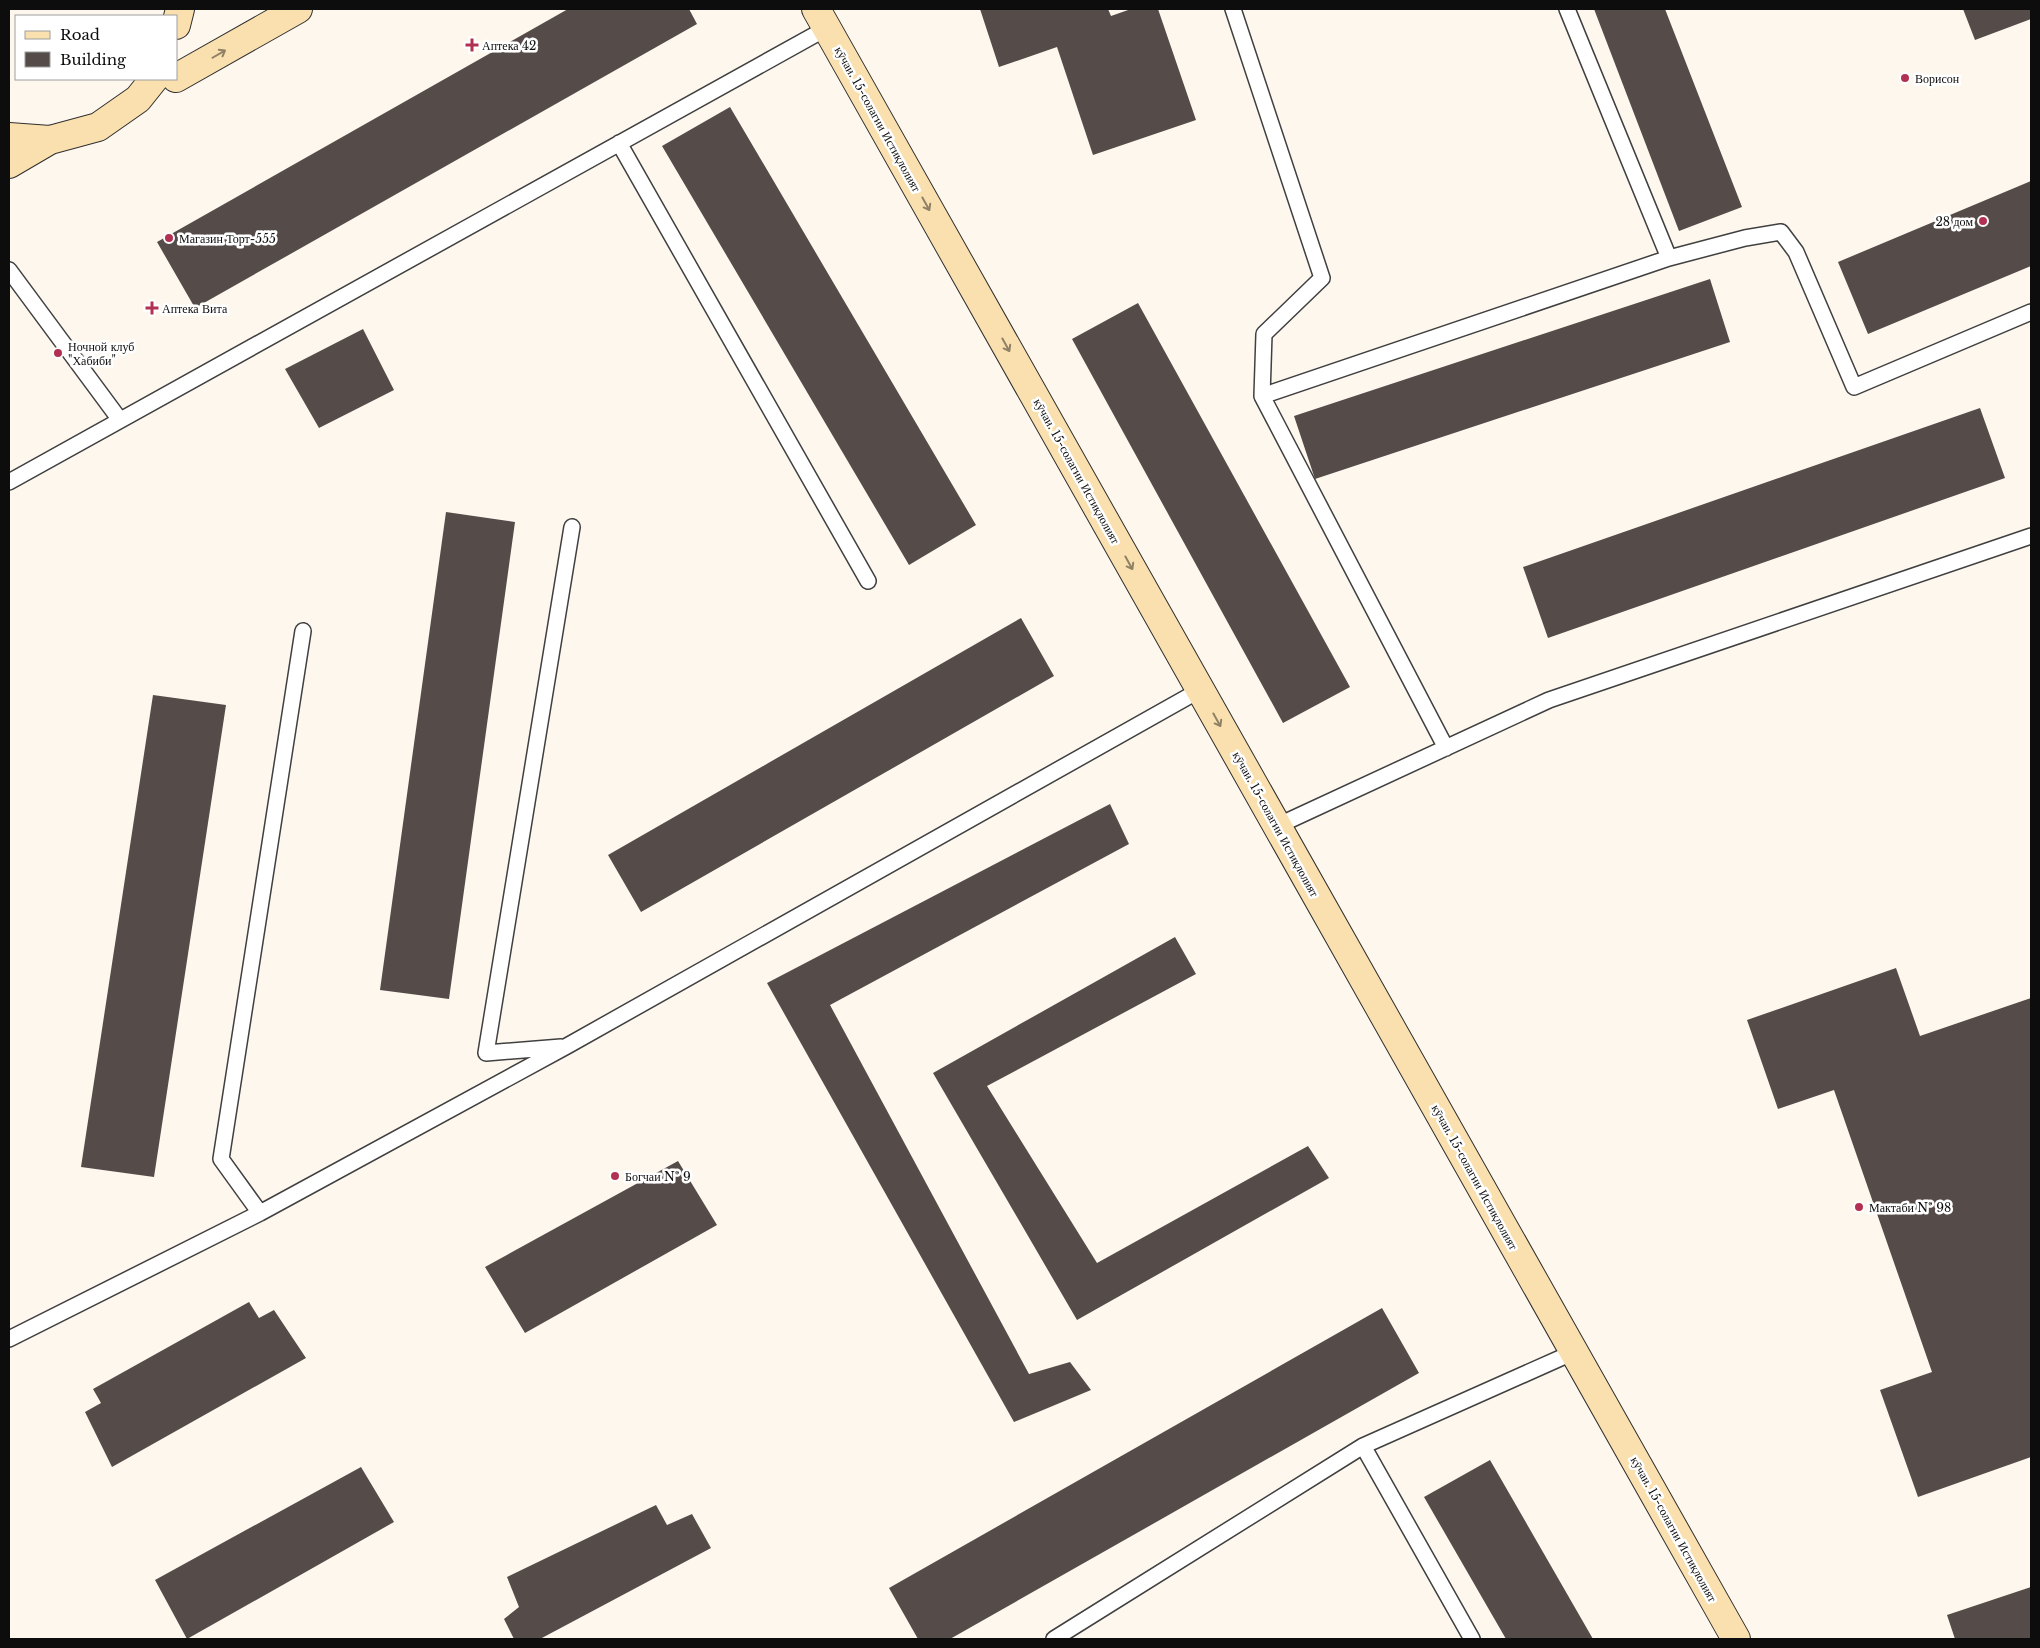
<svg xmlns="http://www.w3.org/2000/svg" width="2040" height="1648" font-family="'Libre Baskerville',serif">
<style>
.building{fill:#554c4a}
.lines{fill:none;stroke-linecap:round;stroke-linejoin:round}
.lane-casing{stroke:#404040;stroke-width:18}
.secondary-casing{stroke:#2f2f2f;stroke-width:30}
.lane{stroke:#fff;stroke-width:15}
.secondary{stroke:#f9e0ae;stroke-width:28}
.oneway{stroke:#8f8166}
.poi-dot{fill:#b23052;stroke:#fff;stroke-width:2}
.labels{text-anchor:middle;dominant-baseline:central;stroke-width:5;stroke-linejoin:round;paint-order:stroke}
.poi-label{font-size:12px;fill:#0d0d0d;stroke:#fff;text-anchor:start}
.street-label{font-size:12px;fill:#0d0d0d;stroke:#fff}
</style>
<rect width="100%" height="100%" fill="#fef7ee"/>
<path class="building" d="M568,9H689L697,24L195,308L157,242Z
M980,9H1108L1111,16L1131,9H1158L1196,120L1093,155L1057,47L999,67Z
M1594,9H1665L1742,207L1679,231Z
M1963,9H2031V19L1975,40Z
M730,107L976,525L909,565L662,146Z
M2031,181V266L1868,334L1838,262Z
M1710,279L1730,342L1315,479L1294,416Z
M1138,303L1350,687L1283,723L1072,339Z
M363,329L394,390L319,428L285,369Z
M1980,408L2005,478L1548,638L1523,567Z
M446,512L515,522L449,999L380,990Z
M1021,618L1054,676L641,912L608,855Z
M153,695L226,705L154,1177L81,1167Z
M1110,804L1129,844L830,1005L1029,1374L1070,1362L1091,1390L1014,1422L767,983Z
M1175,937L1196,974L987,1086L1097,1263L1308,1146L1329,1178L1077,1320L933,1073Z
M1896,968L1920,1036L2031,998V1457L1918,1497L1880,1390L1932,1372L1834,1090L1778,1109L1747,1020Z
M678,1161L717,1225L525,1333L485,1267Z
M249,1302L259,1318L274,1310L306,1358L112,1467L85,1412L101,1403L93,1389Z
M1382,1308L1419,1373L950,1639H918L889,1588Z
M1490,1460L1593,1639H1506L1424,1497Z
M361,1467L394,1522L187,1639L155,1580Z
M656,1505L667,1525L692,1514L711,1548L540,1639H514L504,1619L519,1607L507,1577Z
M2031,1587V1639H1955L1947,1615Z"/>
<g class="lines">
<defs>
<path id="lane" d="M1233,9L1322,278L1264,334L1262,396
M1567,9L1669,258L1745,238L1781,232L1796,252L1854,387L2031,312
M619,143L868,581
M9,270L120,420
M9,482L827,28
M1446,748L1262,396L1669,258
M1277,826L1549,700L2031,536
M561,1047L486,1053L572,527
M260,1213L221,1159L303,631
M9,1339L260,1213L567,1046L1200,690
M1363,1446L1472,1639
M1054,1639L1363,1446L1574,1352"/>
<path id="secondary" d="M816,9L1736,1639
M176,25L180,9
M176,78L298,9
M9,137L50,140L98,127L138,99L154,79
M9,164L50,140"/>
</defs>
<use href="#lane" class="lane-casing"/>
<use href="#secondary" class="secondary-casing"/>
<use href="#lane" class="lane"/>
<use href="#secondary" class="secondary"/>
</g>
<defs><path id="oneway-shaft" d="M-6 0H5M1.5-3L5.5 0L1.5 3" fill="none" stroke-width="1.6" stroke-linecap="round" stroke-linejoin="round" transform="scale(1.25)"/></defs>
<g class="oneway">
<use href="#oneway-shaft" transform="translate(219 54) rotate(-30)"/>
<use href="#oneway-shaft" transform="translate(926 204) rotate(61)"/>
<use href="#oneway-shaft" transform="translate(1006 345) rotate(61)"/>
<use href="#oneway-shaft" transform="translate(1129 563) rotate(61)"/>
<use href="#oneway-shaft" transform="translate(1217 720) rotate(61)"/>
</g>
<g class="poi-dot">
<path d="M469.5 37.5h5v5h5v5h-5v5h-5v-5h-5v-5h5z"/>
<circle cx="1905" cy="78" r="5"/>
<circle cx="1983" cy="221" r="5"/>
<circle cx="169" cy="238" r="5"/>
<path d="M149.5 300.5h5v5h5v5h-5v5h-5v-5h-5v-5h5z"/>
<circle cx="58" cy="353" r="5"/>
<circle cx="615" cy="1176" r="5"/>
<circle cx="1859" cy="1207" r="5"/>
</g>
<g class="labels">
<g class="poi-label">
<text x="482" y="45">Аптека 42</text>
<text x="1915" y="78">Ворисон</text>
<text x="1973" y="221" text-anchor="end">28 дом</text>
<text x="179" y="238">Магазин Торт-555</text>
<text x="162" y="308">Аптека Вита</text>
<text x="68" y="346">Ночной клуб<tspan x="68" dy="14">"Хабиби"</tspan></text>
<text x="625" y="1176">Богчаи № 9</text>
<text x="1869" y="1207">Мактаби № 98</text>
</g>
<g class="street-label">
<text transform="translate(878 119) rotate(61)">кӯчаи. 15-солагии Истиқлолият</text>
<text transform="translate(1077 471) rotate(61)">кӯчаи. 15-солагии Истиқлолият</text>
<text transform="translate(1276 824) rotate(61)">кӯчаи. 15-солагии Истиқлолият</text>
<text transform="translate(1475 1177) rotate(61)">кӯчаи. 15-солагии Истиқлолият</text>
<text transform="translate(1674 1529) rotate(61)">кӯчаи. 15-солагии Истиқлолият</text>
</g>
</g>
<rect width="2040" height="1648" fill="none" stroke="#0d0d0d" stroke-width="20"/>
<rect x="15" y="15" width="162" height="65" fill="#ffffff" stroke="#9e9e9e"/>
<rect x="25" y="31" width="25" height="8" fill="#f9e0ae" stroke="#9e9e9e"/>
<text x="60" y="40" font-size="15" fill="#0d0d0d">Road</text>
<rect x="25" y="52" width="25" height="15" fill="#554c4a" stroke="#9e9e9e"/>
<text x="60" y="65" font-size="15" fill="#0d0d0d">Building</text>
</svg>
